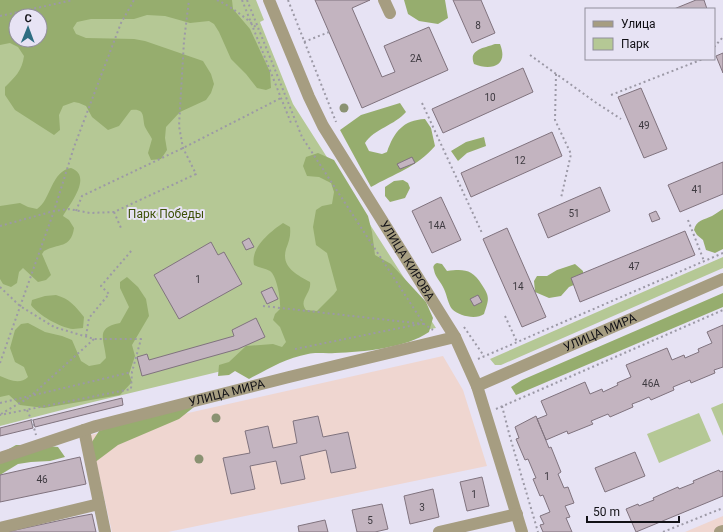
<svg xmlns="http://www.w3.org/2000/svg" width="723" height="532" font-family="Roboto,sans-serif">
<style>
.education{fill:#efd6d0}
.green{fill:#b5c895;fill-rule:evenodd}
.forest{fill:#96ad6e;fill-rule:evenodd}
.building{fill:#c3b4c0;stroke:#80737e}
.lines{fill:none;stroke-linecap:round;stroke-linejoin:round}
.path{stroke:#9c99a6;stroke-width:2;stroke-dasharray:2 3;stroke-linecap:butt}
.minor{stroke:#a69d81;stroke-width:12}
.tree{fill:#8a9272}
.labels{text-anchor:middle;dominant-baseline:central;stroke-width:4;stroke-linejoin:round;paint-order:stroke}
.number-label{font-size:10px;fill:#3e3a40}
.park-label{font-size:12px;fill:#3d5007;stroke:#e7e3f4}
.street-label{font-size:12px;fill:#121116;stroke:#e7e3f4}
</style>
<rect width="100%" height="100%" fill="#e7e3f4"/>
<path class="education" d="M443,356L463,390L487,466L168,532H112L90,435Z
M723,516V532H685Z"/>
<path class="green" d="M0,0H256L264,20L260,22L293,104L436,328L272,359L89,403L0,426ZM16,16H40V40H16Z
M723,257V268L501,365H495L490,359Z
M723,403V436L711,408Z
M699,413L711,441L659,463L647,434Z"/>
<path class="forest" d="M0,0H232L233,9L250,29L270,72L271,88L266,90L257,88L246,74L231,59L219,32L214,24L209,21L190,23L165,16L147,15L134,19H91L77,22L73,28L76,34L86,38L134,39L145,41L203,61L211,74L214,84L211,93L206,100L180,112L166,127L165,138L167,150L161,159L151,160L148,153L152,139C150,135 147,131 145,127C142,118 146,108 131,110L119,126L108,130L92,117L86,106L79,103L74,102L63,106L59,115L60,130L54,135L15,110L5,95V87C15,77 22,71 24,56L18,47L10,43L0,45ZM16,16H40V40H16Z
M404,0H445L448,18L438,24L419,21L408,14Z
M495,44H500C509,66 491,71 474,64C468,49 485,48 495,44Z
M400,103L406,112C395,125 374,129 365,143L369,151L382,154L387,152C394,132 403,120 425,119L431,128L435,146C417,167 394,174 371,187L340,130L361,115Z
M484,137L486,146L467,153L458,161L451,151L466,142Z
M318,153L334,160L368,216L372,232L375,255L391,264L426,302L433,318L429,332C406,348 363,352 335,353C326,354 316,352 308,354C286,358 268,369 249,379L235,371L229,375L218,376L219,365L229,362L246,346L273,344L282,347L286,342L280,327L273,320L275,314L280,309C281,300 277,276 270,271C265,268 259,268 254,265C250,248 270,232 283,223L290,227C291,236 289,241 286,249C281,267 296,274 310,282C312,293 298,300 306,310L317,311L334,294L337,290L327,253L316,245L313,227L316,210L322,206L332,204L334,192L331,183L319,177L307,176L303,166L306,157Z
M71,168C93,176 70,204 63,216L69,220L74,228C71,249 58,243 44,251L42,254L51,275L46,280L38,282L23,268L19,272L17,283L11,287L3,284L0,279V206L20,203L28,207L37,209C51,200 51,171 71,168Z
M403,180L408,183L410,188L405,198L390,202L385,196V187L394,181Z
M723,209V249L715,253L706,250L703,240L697,235L694,230C696,220 704,220 712,216C716,214 719,211 723,209Z
M437,263L442,264L447,271C464,269 472,269 482,285C490,297 489,299 484,314C476,320 459,316 452,309C448,304 447,295 444,289C441,282 435,277 434,270C433,266 433,267 435,264Z
M575,264L583,271V281L569,287L561,296L549,298L535,292L534,281L537,276H547L557,270Z
M127,277L138,287L146,299L149,316L132,345L135,356L129,374L132,382L120,395L44,408L20,405L9,395L0,397V376C9,380 20,385 28,377L24,367L15,362L10,348L15,330L21,324L28,323L45,332L62,336L72,340L81,361L89,366L100,364L106,358C104,338 95,328 120,323L129,307L120,288V282Z
M723,293V307L516,395L511,387L522,380Z
M56,295C70,299 75,306 84,317L83,328C80,328 76,329 73,329C61,328 38,315 31,305L32,300L45,296Z
M185,400L194,407L179,419L118,445L94,463L88,448L99,431Z
M16,445H40L58,447L65,457L50,461L31,462L18,464L0,475V454Z"/>
<path class="building" d="M315,0H370L352,8L382,77L395,72L384,46L429,27L448,70L362,108Z
M453,0H481L495,33L472,43Z
M696,0H704L707,9H674Z
M723,53V73L716,56Z
M523,68L533,92L443,133L432,109Z
M641,88L667,149L644,158L618,97Z
M552,132L562,156L471,197L461,173Z
M412,157L415,163L400,169L397,164Z
M723,162V194L680,212L668,185Z
M600,187L610,211L548,238L538,214Z
M441,197L461,240L432,253L412,211Z
M656,211L660,219L652,222L649,214Z
M507,228L546,317L522,327L483,239Z
M685,231L695,255L580,302L571,278Z
M249,238L254,247L246,250L242,242Z
M211,242L218,255L224,252L242,284L179,319L154,275Z
M272,287L278,299L267,304L261,292Z
M478,295L482,302L474,306L470,299Z
M256,318L265,337L238,349L142,376L137,357L147,354L149,360L234,336L232,330Z
M723,325V367L714,370L715,373L691,383L690,380L673,387L674,390L651,400L649,397L640,401L632,404L633,407L610,417L608,414L591,421L593,424L568,434L567,431L546,440L537,419L547,415L541,401L585,382L590,394L602,389L603,392L618,385L617,383L631,377L626,365L667,348L672,360L684,355L685,358L699,352L698,349L712,343L707,332Z
M122,398L123,405L35,427L33,420Z
M318,416L323,437L348,432L356,468L331,473L326,450L300,456L305,479L281,484L276,461L250,466L255,489L231,494L223,458L250,453L245,431L268,426L273,448L297,443L293,421Z
M536,416L549,448L551,447L561,472L558,474L564,488L568,487L574,503L565,506L570,517L566,518L572,532H543L540,525L544,524L540,516L550,512L543,495L540,496L533,479L536,478L528,459L525,460L516,439L519,438L515,427Z
M31,420L33,428L0,436V428Z
M635,452L645,476L605,492L595,468Z
M80,457L86,484L0,502V475Z
M719,470L720,472L723,471V496L636,532L626,509L638,504L639,506L646,503L654,500L653,498L678,487L679,489L694,483L693,481Z
M482,477L489,506L467,511L460,482Z
M433,489L439,517L410,524L404,496Z
M382,504L388,529L375,532H357L352,510Z
M92,514L96,532H6L76,517Z
M325,520L328,532H299L298,526Z"/>
<g class="lines">
<path class="path" d="M217,0C232,7 246,18 258,29
M242,0L291,123
M247,0L302,137L424,324L433,330
M288,0L336,122
M0,16L73,0
M304,42L329,32
M714,47L723,37
M530,55L595,102L621,119
M556,74L555,120L571,154L561,198
M611,95L703,59
M422,103L482,233
M76,211L82,196L183,148L281,98
M114,212L121,228
M688,220L704,261
M0,226L54,211L69,209L90,213L114,212L196,174L183,148L179,126L184,41L189,0
M0,287L20,306L54,327L94,339H141L132,372L131,389L0,415
M263,306L424,324
M505,316L517,342
M464,327L484,356
M86,336L89,318L109,294L101,286L132,250
M295,349L420,324
M478,359L723,253
M0,363L54,211L74,147L121,23L134,0
M33,394L94,339
M0,403L132,372
M502,406L510,437L538,532
M496,409L723,310
M27,410L32,421L36,435
M1,414L30,397
M663,532L723,508"/>
<g class="minor">
<path id="s1" d="M269,0L309,97L323,126L455,337L477,386L522,532"/>
<path d="M384,0L390,13"/>
<path id="s2" d="M477,386L723,279"/>
<path d="M84,430L105,532"/>
<path id="s3" d="M0,458L96,426L289,377L455,337"/>
<path d="M0,528L99,504"/>
<path d="M439,532L517,514"/>
<path d="M720,532L723,531"/>
</g>
</g>
<g class="tree">
<circle cx="344" cy="108" r="4.5"/>
<circle cx="216" cy="418" r="4.5"/>
<circle cx="199" cy="459" r="4.5"/>
</g>
<g class="labels">
<g class="number-label">
<text x="478" y="25">8</text>
<text x="416" y="58">2А</text>
<text x="490" y="97">10</text>
<text x="644" y="125">49</text>
<text x="520" y="160">12</text>
<text x="697" y="189">41</text>
<text x="574" y="213">51</text>
<text x="437" y="225">14А</text>
<text x="634" y="266">47</text>
<text x="198" y="279">1</text>
<text x="518" y="286">14</text>
<text x="651" y="383">46А</text>
<text x="547" y="476">1</text>
<text x="42" y="479">46</text>
<text x="474" y="494">1</text>
<text x="422" y="507">3</text>
<text x="370" y="520">5</text>
</g>
<g class="park-label">
<text x="166" y="214">Парк Победы</text>
</g>
<g class="street-label">
<text stroke="none"><textPath href="#s1" startOffset="296">УЛИЦА КИРОВА</textPath></text>
<text stroke="none"><textPath href="#s2" startOffset="134">УЛИЦА МИРА</textPath></text>
<text stroke="none"><textPath href="#s3" startOffset="236">УЛИЦА МИРА</textPath></text>
</g>
</g>
<rect x="585" y="8" width="130" height="52" fill="#e7e3f4" stroke="#928f9b"/>
<rect x="593" y="21" width="20" height="6" fill="#a69d81" stroke="#928f9b"/>
<text x="621" y="28" font-size="12" fill="#121116">Улица</text>
<rect x="593" y="38" width="20" height="12" fill="#b5c895" stroke="#928f9b"/>
<text x="621" y="48" font-size="12" fill="#121116">Парк</text>
<g transform="translate(28 28) rotate(1)"><circle r="19" fill="#e7e3f4" stroke="#928f9b"/>
<path d="M0-3L7 15L0 10L-7 15Z" fill="#2e6d82"/>
<text y="-6" font-size="11" font-weight="bold" text-anchor="middle" fill="#121116">С</text>
</g>
<path d="M587 516v6h92v-6" fill="none" stroke="#121116" stroke-width="2"/>
<text x="593" y="516" font-size="12" fill="#121116" stroke="#e7e3f4" stroke-width="3" paint-order="stroke">50 m</text>
</svg>
